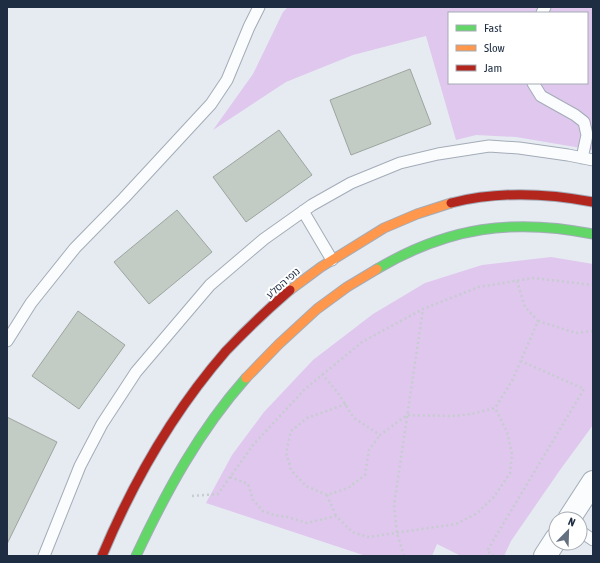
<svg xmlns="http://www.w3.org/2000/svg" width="600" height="563" font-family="'Asap Condensed','Noto Sans Hebrew',sans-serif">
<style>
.green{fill:#dfc7ee;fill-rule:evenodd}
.building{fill:#c2ccc4;stroke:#9ca59e}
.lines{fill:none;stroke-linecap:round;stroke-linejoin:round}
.lane-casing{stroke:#a3acb8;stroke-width:13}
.street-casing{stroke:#a3acb8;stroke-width:24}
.fast-casing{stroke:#a3acb8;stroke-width:11}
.slow-casing{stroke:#a3acb8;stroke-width:11}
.jam-casing{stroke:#a3acb8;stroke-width:11}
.path{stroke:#c7ccd0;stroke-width:2.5;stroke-dasharray:2 3;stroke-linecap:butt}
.lane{stroke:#fbfcfd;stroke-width:11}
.street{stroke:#fbfcfd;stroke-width:22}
.fast{stroke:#63d668;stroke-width:9}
.slow{stroke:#ff974d;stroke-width:9}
.jam{stroke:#b3261e;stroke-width:9}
.labels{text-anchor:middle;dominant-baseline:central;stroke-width:4;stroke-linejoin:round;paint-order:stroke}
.street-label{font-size:10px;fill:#1e2d42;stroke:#fff}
</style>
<rect width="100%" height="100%" fill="#e6ebf1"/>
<path class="green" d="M288,7H593V150L516,137L476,135L456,140L426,36L353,55L286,82L213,130L253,74L283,12ZM449,13H587V83H449Z
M551,257L593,264V425L560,470L511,541L504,556H461L437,544L432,556H366L206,503L232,455L264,412L313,360L373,314L425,283L482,265Z"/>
<path class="building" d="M410,69L431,124L351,155L330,100Z
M279,130L312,175L246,222L213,177Z
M177,210L212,252L149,304L114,262Z
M78,311L125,345L79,409L32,376Z
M7,417L57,442L7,544Z"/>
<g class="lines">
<defs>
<path id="lane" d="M542,13L545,7
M533,83L541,96L575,115L584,122L587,135L582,158
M303,211L332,260
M7,341L31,303L75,248L124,198L211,104L227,80L249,27L259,7
M580,531L593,540
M44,556L80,466L102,424L136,372L210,285L264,239L312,205L351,183L400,163L438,154L489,146L519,148L568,155L593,160"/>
<path id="street" d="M569,519L593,482
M545,556L556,539"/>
<path id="fast" d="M377,269C448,227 513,218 593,234
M136,556C166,492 199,431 246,378"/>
<path id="slow" d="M290,290L321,267L384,228L417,214L451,203
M246,378L279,344L317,309L347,287L377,269"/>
<path id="jam" d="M451,203C498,191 546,193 593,202
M102,556C133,482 173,412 226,351C246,330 268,309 290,290"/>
</defs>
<use href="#lane" class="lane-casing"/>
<use href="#street" class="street-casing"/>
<use href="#fast" class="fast-casing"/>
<use href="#slow" class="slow-casing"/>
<use href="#jam" class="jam-casing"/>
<path class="path" d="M538,321L576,333L593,331
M322,374L338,393L354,418L380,435L407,415L452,416L471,414L495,408L512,381L538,321L525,307L517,281
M346,404L307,418L291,431L286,453L291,470L306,486L327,495L348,488L365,475L369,450L380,435
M230,477L248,484L253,500L263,511L274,515L287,517L307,523L336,516L352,532L368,537L456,524L476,514L494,497L510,473L512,454L507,432L495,408
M327,495L336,516
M192,496L218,494L253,445L305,389L362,342L423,309L479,287L533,278L593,285
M404,556L397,533L394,505L423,309
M494,556L487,551L584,389L521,361"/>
<use href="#lane" class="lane"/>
<use href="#street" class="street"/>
<use href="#fast" class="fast"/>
<use href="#slow" class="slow"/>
<use href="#jam" class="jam"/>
</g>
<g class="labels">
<g class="street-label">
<text transform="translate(283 283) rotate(-41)">נופי הסלע</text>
</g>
</g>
<rect width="600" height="563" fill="none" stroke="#1e2d42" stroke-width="16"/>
<rect x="448" y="12" width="140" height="72" fill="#ffffff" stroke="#a5abb3"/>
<rect x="456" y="25" width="20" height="6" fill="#63d668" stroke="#a5abb3"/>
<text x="484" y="32" font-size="12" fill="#1e2d42">Fast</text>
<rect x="456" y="45" width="20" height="6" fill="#ff974d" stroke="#a5abb3"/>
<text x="484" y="52" font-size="12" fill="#1e2d42">Slow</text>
<rect x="456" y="65" width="20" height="6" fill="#b3261e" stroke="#a5abb3"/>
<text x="484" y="72" font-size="12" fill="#1e2d42">Jam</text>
<g transform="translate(568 531) rotate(23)"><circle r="19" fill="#ffffff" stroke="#a5abb3"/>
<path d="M0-3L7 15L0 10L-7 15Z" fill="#64707f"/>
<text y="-6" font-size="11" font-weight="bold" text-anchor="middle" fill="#1e2d42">N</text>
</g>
</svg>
